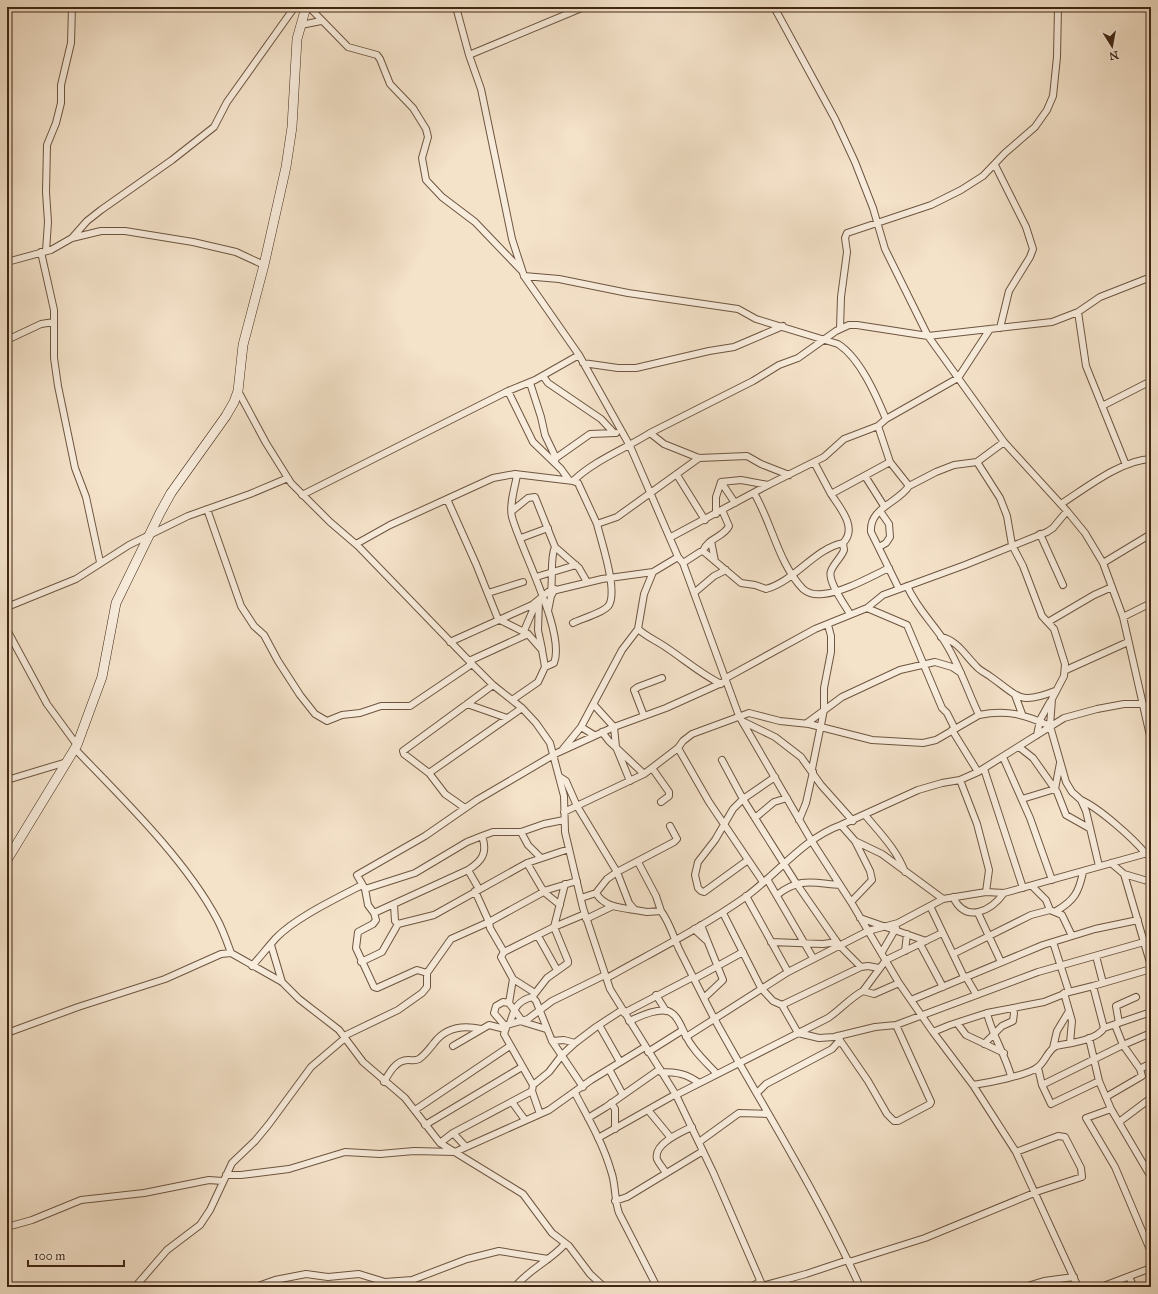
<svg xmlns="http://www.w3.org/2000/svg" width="1158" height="1294" font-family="'IM FELL Great Primer',serif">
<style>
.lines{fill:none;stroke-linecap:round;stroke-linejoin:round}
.street-casing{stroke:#6d5541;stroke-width:8}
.secondary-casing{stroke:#402614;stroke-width:10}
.street{stroke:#f8ecdc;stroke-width:6}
.secondary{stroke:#f8ecdc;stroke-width:9}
</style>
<rect width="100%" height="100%" fill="#f4e2c9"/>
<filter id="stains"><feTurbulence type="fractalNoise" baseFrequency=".005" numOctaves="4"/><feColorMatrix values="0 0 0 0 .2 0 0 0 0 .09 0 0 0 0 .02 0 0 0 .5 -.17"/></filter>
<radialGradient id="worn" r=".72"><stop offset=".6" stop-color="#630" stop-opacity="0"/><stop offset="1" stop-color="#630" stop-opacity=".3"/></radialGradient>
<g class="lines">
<defs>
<path id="street" d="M309,7L348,47L377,55L380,59L390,84L413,108L426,129L428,137L422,158L426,180L442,197L475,222L522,271
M456,7L469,55L481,89L512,239L524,276L579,355L630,446L678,557L683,563L739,716L811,840L851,902L899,983L933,1032L973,1085L1016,1152L1078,1287
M774,7L835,119L855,162L873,208L885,249L928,336L1004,442L1067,511L1085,533L1103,563L1123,617L1151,740
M7,8L10,7
M301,25L321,21
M469,55L584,7
M995,165L1026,227L1033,249L1030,257L1009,291L1000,328
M72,238L87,221L101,210L172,160L214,127L227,102L294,8
M46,251L48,222L46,192L47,145L56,123L61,103V85L71,43L72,7
M41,252L54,310V358L58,386L75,468L86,497L100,562
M7,262L51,250L72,238L101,231H125L193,242L236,252L264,265
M524,276L559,279L628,293L738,309L756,319L838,344C860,358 876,395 886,419
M1078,312L1086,366L1126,465
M840,329L841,297L847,252L845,238L847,233L931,205L961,190L983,176L1005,153L1035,127L1047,110L1053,96L1057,57L1058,7
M7,340L41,324L54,322
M583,363L618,368H636L709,351L734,347L783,326
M543,376L548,383L601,419L614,433
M530,383L541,417L545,435L556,458
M238,391L266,443L291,483L330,522L358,546L472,664L493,685L522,708L536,723L550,743L564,796L565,832L583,908L610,989L676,1095L713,1172L763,1287
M508,391L533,442L561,469L569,480
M1102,406L1151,381
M878,426L890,462L909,486C898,503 869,508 871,532L899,589
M650,433L753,381L779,365L798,358L836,331L849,325H857L928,336L1052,322L1078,312L1100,297L1151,277
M555,461L556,458L590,434L616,433
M814,462L831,494L890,462
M977,462L1000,498L1007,516L1012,545L1023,566L1042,616L1054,629L1065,664L1064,676L1052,699L1050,726
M517,475C515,487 509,505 512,517C521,550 566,633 554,663L545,667
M677,475L705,520
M865,476L884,506
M573,481C595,460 625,449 650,433L664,444L699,458L747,456L761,464L789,475
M721,482L735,503
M909,486L936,472L954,465L977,462L1004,442
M754,493C772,523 778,563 803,589C809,594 816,595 823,594C844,592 870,577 889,568
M831,494C840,508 858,528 843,543
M302,495L508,391L535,380L579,355
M1061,504C1086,488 1121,460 1151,459
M207,509L241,606L254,626L264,635L278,661L300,695L315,714L327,721L342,715L360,713L381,706H410L472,664
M512,511L528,498L535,497L555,547L579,568L587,582
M716,514V497L721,482L741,480L768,485
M1040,534L1063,585
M671,537L768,485L824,457L844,439L878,426L886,419L958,378L990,329
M521,538L548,528
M711,541L715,561
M356,544L390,525L447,499
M879,547L886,543L890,537L889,524L880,511
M703,551C708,538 724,537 729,526L722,510
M683,563L700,552L703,551L741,583L755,585L766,589C795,581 814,549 843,543L844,550C841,558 834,563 831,571C827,581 845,605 850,614
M1103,563L1151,534
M536,577L576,565
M907,586C917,608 930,620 943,639C959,663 967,690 979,715C1007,709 1026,715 1050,726L1066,782L1072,792L1081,800L1086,811L1099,866
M551,591C553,577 550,557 555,547
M488,593L523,582
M694,593L714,576L726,570
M539,600L538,630L542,649
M7,607L76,579L129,545L188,516L250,494L288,478
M867,608L907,625L942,708L947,713L955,729
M548,611L551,596L555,589
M1123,617L1151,603
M1048,622L1094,595L1112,587
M573,623C581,619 605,612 609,605C618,590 601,541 597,524
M638,629C647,637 657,641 667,648C685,660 701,674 721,684
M7,630L47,704L77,745
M524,631L536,603
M941,637C958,641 964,654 976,666C980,671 986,673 991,677C1019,697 1020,705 1055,691
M450,642L532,605L548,592L602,579L653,572L678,557
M469,661L528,634
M1066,670L1128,642
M726,678L815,629L867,608L883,595L965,565L1047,532L1053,528L1067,511
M1015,695L1022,714
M512,700L538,682L545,667L542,650L528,634L498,619L476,564L447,499L493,478L515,474L573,481L578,483L597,524L617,517L699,458
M467,704L507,718
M594,705L614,727L616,747L630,781
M644,716L634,690L638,687L662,678
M742,721L775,737L801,757L821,785L853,821
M807,723L842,697L900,670L935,662L952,667L961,673
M581,727L594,735
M952,730L978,772
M602,732L609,741L644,774
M1037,735L1040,720L1050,702
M1019,747L1033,758L1057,792L1066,815L1089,828
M678,748L709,802L763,882
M75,749C123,799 185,859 217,919C223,930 227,942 231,953
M563,749L581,727L622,650L638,629L644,594L653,572
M1003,757L1030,818L1052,880
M722,760L743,799L796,883L839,945L861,967
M652,768L669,792V796L661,802
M812,769L824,710V688L831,652V636L828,625
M984,769L1023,888
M429,773L522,708
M560,777L566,781L577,806L617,872L629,903L635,910L647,912L661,911C670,923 673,936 679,949C691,973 703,997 715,1020C764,1109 819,1195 860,1287
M7,780L67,762
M960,780L977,824L989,870L986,892
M1022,799L1055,789L1060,763
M1081,800C1099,808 1133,838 1146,854
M465,808L445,794L429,773L404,754L403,751L493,685
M564,812L644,774L678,748L683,741L692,734L749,713L780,721L809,724L872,740L923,743L936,740L979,715
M865,815C880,833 897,850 905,872
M755,818L774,802L787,798
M799,820L806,803L813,772
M841,825L918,790L942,783L960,780L978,772L1064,718L1097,709L1124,704H1143
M521,832L528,845L541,858
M482,836C488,853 482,861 468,870L374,913L368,905L365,889L415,873L467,842L482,836L493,832H521L544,824L564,820
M748,860L704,892L701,891L698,888L695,875L698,862L715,840L733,809L743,799L775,777
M638,862L656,896L661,911
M527,863L544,892L560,905
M1111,863L1124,874L1151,966
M468,870L479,889
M1124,874L1151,882
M767,879L813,958
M1032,886L1046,900L1050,910
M365,889L357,875L425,836L477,800L557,753L614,727L666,708L726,681
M596,893C604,907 621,908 635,910
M777,895C800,877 813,883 840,885
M746,896L788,972
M953,897C966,924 991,911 1004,893
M581,898L596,893L607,879L617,872L674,842L677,839L670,826
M851,902L872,880L870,871L855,841
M394,905L395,921L398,924L434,915L527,863L569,849
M930,906L964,977
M1056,911C1074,901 1079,892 1083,872
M374,913L376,920L373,924L358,932L356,948L374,987L377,988L417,970L427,973
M723,913L761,988L773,1001L782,1005L798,1033L819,1038L834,1037L875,1027L896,1025L1038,972L1144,942
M978,913L1001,962
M860,918L926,941
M586,919L613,906
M701,925L723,980L704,998
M694,929L706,940
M538,936L557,970
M771,942L823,944L837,942
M1053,942L1069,992
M920,944L943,987
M271,945L282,982
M905,951L907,934
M504,952L490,928L489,922L547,890L577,881
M882,952L896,928
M953,954L1031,915L1050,910L1062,915L1072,936
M1096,956L1103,983
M361,962L382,952L398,924
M252,966C260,957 268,947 276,938C295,918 337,898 362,885
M966,977L976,994
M607,978C653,952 701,928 744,898C777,875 802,839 841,825L855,841L882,854L943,899
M694,979L743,952
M863,991L886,960L942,933
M535,993L513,979L501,957L504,952L554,927L565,884
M1064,993L1072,1021L1070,1043
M656,995L666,1011
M533,996L547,978L568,963V961L554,927L585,914
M911,1000L1043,945L1095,929L1138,920
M509,1003L513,979
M782,1005L861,967L868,966L879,968
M624,1013L693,977
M987,1013C992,1035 1005,1054 1011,1076
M629,1021C639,1017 656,1008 668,1011C678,1015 681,1027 686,1036C693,1051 706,1062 717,1074
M510,1023C514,1009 517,1001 532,997L536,1001L552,1041L583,1087
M957,1023L966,1035L1004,1053
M1119,1023L1116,1006L1136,997
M599,1025L620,1062
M1115,1025L1123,1045L1151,1033
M506,1027L494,1013L496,1006L503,1002L509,1003L523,1022L546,1029
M1104,1028L1151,1012
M933,1032L950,1025L987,1013L1044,1002L1069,992L1093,986L1151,969
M7,1033L78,1007L165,979L221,954L231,953L282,982L299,999L339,1030L363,1062L405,1098L440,1143L523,1194L552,1233L569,1246L590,1274L604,1287
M344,1036L398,1010L422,993L427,987V973L451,939L489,922L475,891
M837,1036L868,1081L887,1114L894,1121H898L930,1104L931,1102L896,1025
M686,1037L788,972L868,931L898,923L943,899L986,892L1004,893L1151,852
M1089,1038L1099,1081L1111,1109L1151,1177
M552,1041L564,1040L575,1043
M984,1044L1002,1026L1013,1021L1014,1013L1013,1008
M453,1046L489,1025L505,1029
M1053,1048L1057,1031L1069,1011
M648,1052L683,1030
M1038,1068L1042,1085L1123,1045L1140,1069L1151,1063
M609,1069L623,1095
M661,1072C677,1072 687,1074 699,1083
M384,1082C389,1073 396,1060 408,1060C413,1060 415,1061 419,1059C426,1054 429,1049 434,1043C446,1027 463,1025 481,1029
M533,1085L504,1034L507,1025L528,1019L552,1001L605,975
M973,1085C987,1083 1029,1075 1038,1067C1046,1061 1047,1051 1056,1046C1069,1043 1096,1041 1104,1028L1093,986
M1042,1085L1051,1104L1099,1081
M575,1093C588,1118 603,1143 611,1171C616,1184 614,1199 619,1213L657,1287
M757,1093L766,1084L832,1049L840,1040
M676,1095L828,1018C841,1009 850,998 863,991L874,994L899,983
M1106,1097L1142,1076L1140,1069
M512,1102L525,1120
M611,1103L615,1109V1129
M1111,1109L1086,1118L1115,1167L1151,1252
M415,1110L510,1046
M648,1110L671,1138
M540,1114L532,1091L533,1085L549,1072L562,1055L575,1043L596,1027L622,1010
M588,1118L606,1107L660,1069
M1119,1122L1151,1098
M425,1125L522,1067
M453,1133L466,1147
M598,1138L676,1094
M699,1142L739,1113L768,1114
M440,1143L453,1133L532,1091
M666,1173C664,1169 659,1164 657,1159C653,1144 681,1132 692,1127
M226,1175H241L289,1169L345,1152L380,1154L414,1151L455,1152L549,1110L591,1080L645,1047
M615,1201L627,1197L703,1151
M7,1227L32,1220L81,1200L144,1193L209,1180L222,1181
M849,1262L925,1238L1039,1191L1082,1177L1081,1168L1065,1137L1058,1136L1016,1152
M1129,1277L1134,1287
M762,1286L806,1274L848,1260
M135,1287L167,1250L200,1225L210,1210L232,1163L255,1141L269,1124L311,1067L345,1038
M242,1287L258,1286L275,1280L306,1274L328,1277L359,1274L385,1282L412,1280L467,1259L499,1251L548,1259
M515,1287C529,1269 550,1261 565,1244
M750,1287L760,1282
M1024,1287L1044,1281L1074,1277
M1101,1287L1151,1268"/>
<path id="secondary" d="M7,860L77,745L102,677L116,603L160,513L171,493L226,416L234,402L238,391L243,345L264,265L286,167L292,127L297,39L306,7"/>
</defs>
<use href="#street" class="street-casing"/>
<use href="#secondary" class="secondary-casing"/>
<use href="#street" class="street"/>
<use href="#secondary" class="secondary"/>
</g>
<rect width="1158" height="1294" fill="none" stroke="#f4e2c9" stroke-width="24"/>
<rect x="8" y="8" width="1142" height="1278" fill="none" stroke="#402614" stroke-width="2"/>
<rect x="12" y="12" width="1134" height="1270" fill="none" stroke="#402614"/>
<g transform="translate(1112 46) rotate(169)" stroke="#f8ecdc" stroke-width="3" paint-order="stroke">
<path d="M0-3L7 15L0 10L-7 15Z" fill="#402614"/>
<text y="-6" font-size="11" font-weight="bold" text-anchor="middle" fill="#402614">N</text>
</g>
<path d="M28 1260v6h96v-6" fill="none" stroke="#402614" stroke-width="2"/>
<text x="34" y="1260" font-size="12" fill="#402614" stroke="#f8ecdc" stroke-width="3" paint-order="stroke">100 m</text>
<rect width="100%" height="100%" filter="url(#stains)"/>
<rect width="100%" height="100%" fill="url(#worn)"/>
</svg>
